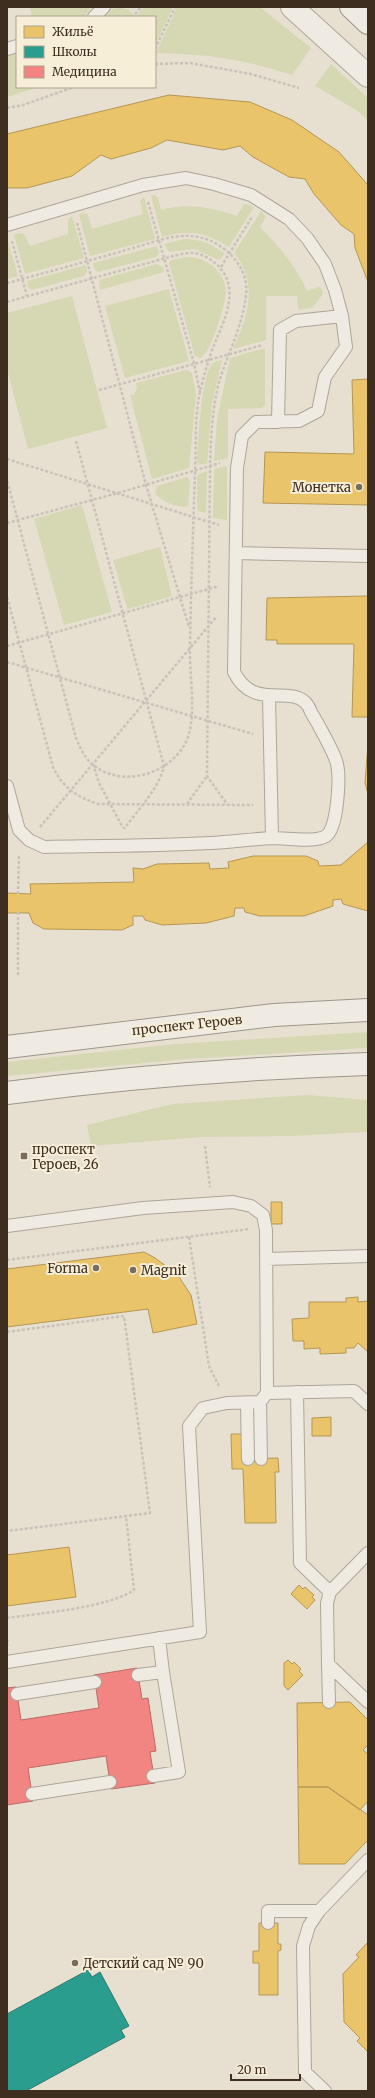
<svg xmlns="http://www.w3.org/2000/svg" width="375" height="2098" font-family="Merriweather,serif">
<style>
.green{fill:#d6d7b3}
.homes{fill:#e9c46a;stroke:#b59754}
.schools{fill:#2a9d8f;stroke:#307c6e}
.health{fill:#f28482;stroke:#bc6a65}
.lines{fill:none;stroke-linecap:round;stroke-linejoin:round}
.lane-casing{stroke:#ada599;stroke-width:14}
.street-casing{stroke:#ada599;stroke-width:24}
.secondary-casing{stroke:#9c958a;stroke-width:24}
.path{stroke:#c8c2b9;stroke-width:2.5;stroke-dasharray:3 2;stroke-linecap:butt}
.lane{stroke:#efebe3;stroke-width:12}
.street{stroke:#efebe3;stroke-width:22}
.secondary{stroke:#efebe3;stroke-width:22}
.poi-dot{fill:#786c5e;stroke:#f7eed8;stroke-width:1.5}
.labels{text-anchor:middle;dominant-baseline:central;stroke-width:4;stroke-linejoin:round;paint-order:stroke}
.poi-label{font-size:13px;fill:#3d2e20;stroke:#f7eed8;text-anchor:start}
.street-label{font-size:13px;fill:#3d2e20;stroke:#f7eed8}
</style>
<rect width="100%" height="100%" fill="#e7e0d1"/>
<path class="green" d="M30,7H92L84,17H32Z
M120,7L128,10L136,16L144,7H173L155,45V17H104L112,9Z
M177,7H260L311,48L292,75C243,59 207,54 156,53Z
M17,53V87H39L7,97V55Z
M331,64L368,98V121L358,111L315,86Z
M151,195H155L158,198L161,210C187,202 213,208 237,216L244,204H247L254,207L229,247C204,232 191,229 162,237Z
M144,197L155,239L90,256L79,214L84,213L88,215L92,229L143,214L140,201Z
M261,211L266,217L260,227C279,246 296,266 307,291L319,287L322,289L323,294L312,308L298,310L297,296H266V340L233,349C248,317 259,283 234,253Z
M72,216L84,258L25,274L14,235L18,233L24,234L30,246L68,234V219Z
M184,239C201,239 212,244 225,254L219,260L194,249L169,252L164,244Z
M8,241L18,276L7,279V242Z
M157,246L159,254L156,257L98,272L95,270L93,263Z
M186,257C205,256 225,271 226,291C226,303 210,356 200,358L195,356L169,263L171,260Z
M157,264L163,267L164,272L100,290L99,281L102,279Z
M86,265L87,272L84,276L32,290L28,288L27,281Z
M169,289L189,361L125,378L105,306Z
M72,296L107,428L28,449L7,369V313Z
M265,348V405L262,408L228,409V458L214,461L217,419L230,358Z
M222,360L212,403L207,464L199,465L197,461C198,441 201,380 211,365C214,361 218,361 222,360Z
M186,370L192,373L196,395L189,468L152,479L130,395H134L137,388L136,383Z
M227,466V520L213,518L214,469Z
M207,471L206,513L198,511L197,506V477L199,474Z
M187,477L190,481L188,506C178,509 161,501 155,493L157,486Z
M82,505L112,612L64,625L34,519Z
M160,547L172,596L129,609L127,608L113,560Z
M368,1032V1048L187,1059L7,1076V1062L175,1044Z
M307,1095L368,1100V1132L291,1136L203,1137L91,1146L87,1125L172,1104Z"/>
<path class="homes" d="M169,95L250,102L292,120L339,152L368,185V282L355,248L354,234L341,225L314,194L305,179L289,177L253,157L240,146L223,150L167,140L151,148L111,159L101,155L72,176L27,188H7V134Z
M368,379V505L263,503L265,452L354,454L352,380Z
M368,596V717H352L354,644H277V640H266L267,598Z
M368,743V794L365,783Z
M368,842V911L343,904L341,899L333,900V906L304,916H260L245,912L244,908H235L234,916L206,923L162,925L145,920L143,916H133V925L122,930L44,929L33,923L29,913H7V893L31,894L30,884L134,882L133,868L143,869L157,864L209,863L210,869L229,868L228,862L253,856H306L318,861L319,866L341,865Z
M271,1202H282V1224H271Z
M144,1252L155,1258L177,1274L191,1295L197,1324L153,1333L148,1309L7,1327V1269Z
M358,1297V1302L368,1301V1352L358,1343L354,1348H346V1353L320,1354V1348L304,1349V1341H293L292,1319L309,1318V1302H346V1298Z
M331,1417V1436H312V1418Z
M231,1434H243V1459L278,1458L279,1472H275L276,1523H245L243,1469H232Z
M69,1547L76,1597L7,1606V1555Z
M299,1585L303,1589L305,1587L314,1595L312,1597L315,1600L307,1609L291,1594Z
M288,1660L292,1664L294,1662L301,1669L299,1671L303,1675L288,1690L284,1686V1663Z
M350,1702L368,1720V1745L363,1750L368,1754V1801L360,1810L328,1787H298L297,1703Z
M298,1787H328L368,1815V1840L345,1864H299Z
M259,1923H278V1944H281V1950L278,1951V1995H259V1963H253V1951H259Z
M368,1942V2052L357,2041L360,2038L344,2022L343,1974L359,1957L356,1955Z"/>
<path class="schools" d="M88,1970L92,1977L100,1972L129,2026L121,2030L125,2037L26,2091H7V2014Z"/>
<path class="health" d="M137,1668L142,1699L148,1698L156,1751L150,1752L155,1783L111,1789L106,1756L28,1768L33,1801L7,1805V1688L16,1687L21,1720L99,1708L94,1675Z"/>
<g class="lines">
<defs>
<path id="lane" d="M94,17L104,7
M7,49L17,46
M7,225L143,185L186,178L214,184L251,195L289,219L307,238L325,264L335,290L342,316L346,347L325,377L318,411L299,421L256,422L242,436L237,468L234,672C253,710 287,686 305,702C307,704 310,709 311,712C317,722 335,754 337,764C340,777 338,828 326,836C315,843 287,838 273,838C252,839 231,842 210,843C154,846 99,846 44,847L29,840L19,830L7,786
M278,422L280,330L296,321L342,316
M237,553L368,556
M269,696L272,838
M7,1226L143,1208L233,1202L251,1206L263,1215L266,1230L267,1393L260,1402L227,1403L203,1408L189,1426L200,1632L7,1662
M266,1259L368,1256
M297,1392L300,1563L330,1592
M267,1393L354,1391L368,1404
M260,1402L261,1459
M247,1403L248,1459
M368,1553L330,1592L327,1603L328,1664L368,1702
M159,1638L163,1672
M328,1664L329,1702
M138,1675L163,1672L179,1772L153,1776
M17,1694L95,1682
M32,1794L110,1782
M268,1923V1911H319
M325,2091L305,2072L303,1946L309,1926L319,1911L368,1860"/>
<path id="street" d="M292,7L368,76"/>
<path id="secondary" d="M351,7L368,23
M7,1047L274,1015L368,1010
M7,1093C127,1077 247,1068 368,1064"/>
</defs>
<use href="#lane" class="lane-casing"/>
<use href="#street" class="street-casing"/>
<use href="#secondary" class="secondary-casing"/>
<path class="path" d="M135,14L141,7
M155,49L175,7
M155,64L190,63L251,74L299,88
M7,108L23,105L74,87
M148,202L194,363L200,393
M77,223L146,485L189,627
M12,241L27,296
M221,267L252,217
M7,283C49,272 91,260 133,248C151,243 173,234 192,236C220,238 250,265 246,295C243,325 228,353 219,382C212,409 211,438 210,466L207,776L227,804
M7,302L173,256C179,255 187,252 193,253C208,254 224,268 228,282C235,308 216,335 209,359C204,376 198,395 197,412C195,433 196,453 195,473C193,531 191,588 190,646C189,673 196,708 189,734C178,772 123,791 92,764C84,757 80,747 76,738L7,480
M99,390L263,345
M76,441L164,766C160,787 137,811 124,829
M7,459L219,525
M7,523L118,493L220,463
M7,597L53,767C63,788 77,797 98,804L253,805
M7,646L219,586
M7,662L253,734
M93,764L99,783L123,828
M187,804L207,776
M40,827L217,616
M18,894L19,854
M18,912V977
M205,1146L210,1187
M189,1237L209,1366L219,1386
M7,1260L249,1229
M7,1332L124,1316L150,1513L7,1531
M7,1618C41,1613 107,1608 134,1590L126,1516
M7,1639L8,1645"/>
<use href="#lane" class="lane"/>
<use href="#street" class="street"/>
<use href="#secondary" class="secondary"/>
</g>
<g class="poi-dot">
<circle cx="359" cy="487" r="4"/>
<rect x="20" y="1152" width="8" height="8" rx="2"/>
<circle cx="96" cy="1268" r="4"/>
<circle cx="133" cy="1270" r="4"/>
<circle cx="75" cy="1963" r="4"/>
</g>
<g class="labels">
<g class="poi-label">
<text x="351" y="487" text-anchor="end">Монетка</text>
<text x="32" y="1149">проспект<tspan x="32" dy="15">Героев, 26</tspan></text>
<text x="88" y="1268" text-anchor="end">Forma</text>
<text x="141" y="1270">Magnit</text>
<text x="83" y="1963">Детский сад № 90</text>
</g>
<g class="street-label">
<text transform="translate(187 1025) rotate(-6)">проспект Героев</text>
</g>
</g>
<rect width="375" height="2098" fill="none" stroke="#3d2e20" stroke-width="16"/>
<rect x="16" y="16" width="140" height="72" fill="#f7eed8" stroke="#ada18e"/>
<rect x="24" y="26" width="20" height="12" fill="#e9c46a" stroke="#ada18e"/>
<text x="52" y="36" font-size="12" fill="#3d2e20">Жильё</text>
<rect x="24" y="46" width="20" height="12" fill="#2a9d8f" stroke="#ada18e"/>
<text x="52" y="56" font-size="12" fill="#3d2e20">Школы</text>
<rect x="24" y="66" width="20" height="12" fill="#f28482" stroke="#ada18e"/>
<text x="52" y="76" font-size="12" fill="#3d2e20">Медицина</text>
<path d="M231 2074v6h69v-6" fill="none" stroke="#3d2e20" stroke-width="2"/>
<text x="237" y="2074" font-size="12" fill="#3d2e20" stroke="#f7eed8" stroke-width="3" paint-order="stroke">20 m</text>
</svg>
